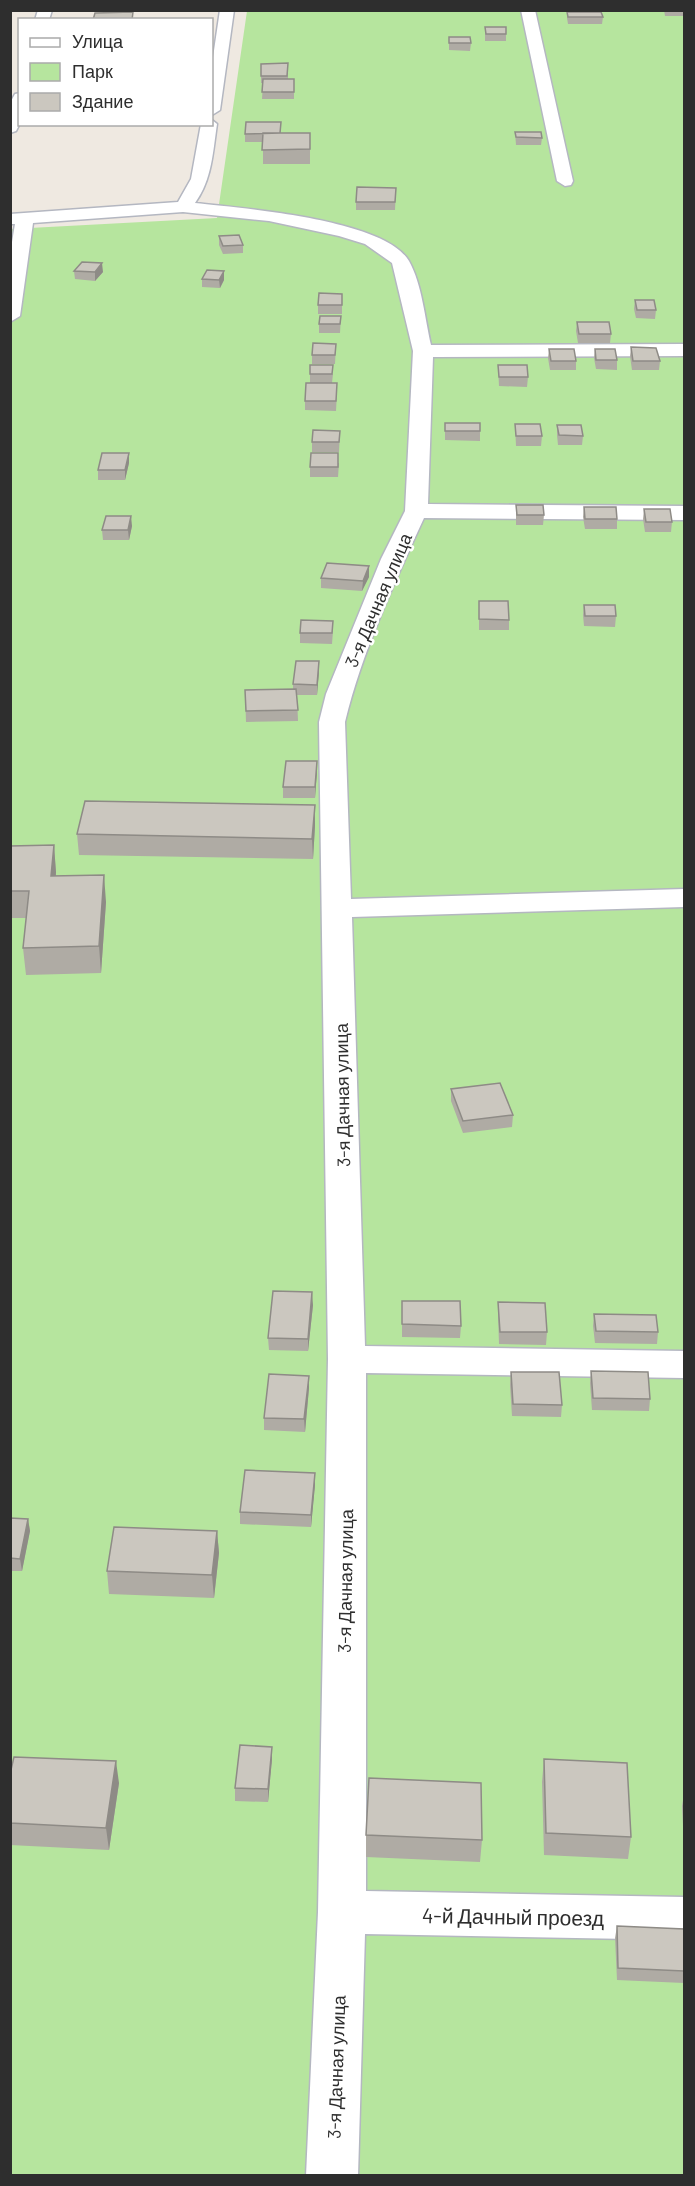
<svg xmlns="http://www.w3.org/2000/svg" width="695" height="2186" font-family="Barlow,sans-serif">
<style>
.green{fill:#b6e59e}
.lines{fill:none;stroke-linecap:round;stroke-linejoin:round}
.minor-casing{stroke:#b4b7c1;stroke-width:3}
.minor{fill:#fff;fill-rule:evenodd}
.wall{fill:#afaba4}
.shaded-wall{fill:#8e8b86}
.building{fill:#cbc7bf;stroke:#8e8b86;stroke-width:1.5}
.labels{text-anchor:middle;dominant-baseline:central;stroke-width:5;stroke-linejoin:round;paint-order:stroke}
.street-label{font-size:18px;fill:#2e2e2e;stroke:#fff}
.near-street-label{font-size:21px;fill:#2e2e2e;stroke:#fff}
</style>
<rect width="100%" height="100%" fill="#efe9e1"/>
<path class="green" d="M247,11H684V2175L11,2176V229L217,218Z"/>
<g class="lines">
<defs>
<path id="minor" d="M38,10H52L49,20H35Z
M220,10H234L220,110L212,115V64Z
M521,10H535L573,181L571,185L565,186L557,181Z
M20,93V123L16,131L10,133V103L15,94Z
M212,120L217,124C213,151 212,180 195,203C241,208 385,219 409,261C422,284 425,319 431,345L684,344V356L433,357L428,504L684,506V520L424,518C394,583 362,652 345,722L351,899L684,889V907L352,917L365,1346L684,1351V1378L366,1373V1891L684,1897V1940L365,1934L358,2176H306L318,1912L328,1359L319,722L326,694L381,559L405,511L413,351L392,263L365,244L339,236L269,221L183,212L33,223L20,316L10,322V254L15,224H10V214L178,202L191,179L201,124H212Z"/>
</defs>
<use href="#minor" class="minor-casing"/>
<use href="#minor" class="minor"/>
</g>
<path class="wall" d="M664,10H684V16H665Z
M567,12L603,17L602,24H568L567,18Z
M485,27L506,34V41H485Z
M449,37L471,43L470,51L449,50Z
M288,63V79H294V99H262L263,83H261V76Z
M515,132L542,138L541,145H516Z
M281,133H310V164H263V142H245V134Z
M396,188L395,210H356V202Z
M219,236L243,245V253L223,254L219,245Z
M74,271L103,272L95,281L75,279Z
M224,271V280L220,288L202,287V279Z
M342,294V314H318V305Z
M635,300L656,310L655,319L636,318L634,309Z
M341,316L340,333H319V324Z
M577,322L611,334L610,343H578L576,331Z
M336,344L335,364H312V355Z
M631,347L660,361L659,370H632L630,356Z
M549,349L576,361V370H550L548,358Z
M595,349L617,360V370L596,369L594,358Z
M498,365L528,377L527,387L499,386Z
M310,374H333L332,383L337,392L336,411L305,410V401L310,383Z
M445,423L480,431V441L445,440Z
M515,424L542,436L541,446H516Z
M557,425L583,436L582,445H558L557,435Z
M340,431L339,452H312V442Z
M129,463L125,480H98V470Z
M339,463L338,477H310V467Z
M516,505L544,515L543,525H516Z
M584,507L617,519V529H585L583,517Z
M644,509L672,522L671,532H645L643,519Z
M132,526L129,540H103L102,530Z
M369,566V577L362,591L321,588V578Z
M479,601L509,620V630H479Z
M584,605L616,616L615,627L584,626L583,615Z
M333,631L332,644L300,643V633Z
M319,661L317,695H297L298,721L246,722L245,690L293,689V684Z
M317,761L315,798H283V787Z
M315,805V826L313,859L79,855L77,834Z
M54,845L56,876L106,902L101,973L26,975L23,948L26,918H10V846Z
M451,1089L513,1115L512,1127L463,1133L451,1101Z
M402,1301L461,1326L460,1338L402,1337Z
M498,1302L547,1332L546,1345L499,1344L498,1314Z
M313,1305L308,1351L269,1350L268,1338Z
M594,1314L658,1332L657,1344L595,1343L593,1326Z
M591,1371L650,1399L649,1411L592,1410L590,1383Z
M511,1372L562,1405L561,1417L512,1416L510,1385Z
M309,1376V1388L305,1432L264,1430V1418Z
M315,1473V1485L311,1527L240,1524V1512Z
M10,1518L28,1519L30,1531L22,1571H10Z
M217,1531L219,1553L214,1598L109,1594L107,1571Z
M272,1759L268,1802L235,1801V1788Z
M544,1759L631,1837L628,1859L544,1855L542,1782Z
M10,1774L119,1783L109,1850L10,1845Z
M684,1794V1846L682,1806Z
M366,1835L482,1840L480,1862L366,1857Z
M617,1926L684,1929V1983L617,1980L615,1938Z"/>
<path class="shaded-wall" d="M102,263L103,272L95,281V272Z
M224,271V280L220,288L219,280Z
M129,453V463L125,480V470Z
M11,467L12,476L10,481V468Z
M131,516L132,526L129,540L128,530Z
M369,566V577L362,591L363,581Z
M319,661V672L317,695V685Z
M317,761V772L315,798V787Z
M315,805V826L313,859L312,839Z
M54,845L56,872L54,903L51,876Z
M104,875L106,902L101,973L99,946Z
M312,1292L313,1305L308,1351V1339Z
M309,1376V1388L305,1432L304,1419Z
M315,1473V1485L311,1527V1515Z
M28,1519L30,1531L22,1571L20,1559Z
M217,1531L219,1553L214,1598L212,1575Z
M272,1747V1759L268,1802V1789Z
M116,1761L119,1783L109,1850L106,1828Z"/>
<path class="building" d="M133,12L132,20H93L95,13Z
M567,12H601L603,17H568Z
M485,27H506V34H486Z
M449,37H470L471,43H449Z
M288,63L287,76H261V64Z
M263,79H294V92H262Z
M246,122H281L280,133L245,134Z
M515,132H541L542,138L516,137Z
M263,133H310V149L262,150Z
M357,187L396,188L395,202H356Z
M239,235L243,245L223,246L219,236Z
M82,262L102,263L95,272L74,271Z
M207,270L224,271L219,280L202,279Z
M319,293L342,294V305H318Z
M635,300H654L656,310H637Z
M320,316H341L340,324H319Z
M577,322H609L611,334H579Z
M313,343L336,344L335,355H312Z
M631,347L656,348L660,361H633Z
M549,349H574L576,361H551Z
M595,349H615L617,360H596Z
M310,365H333L332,374H310Z
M498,365H527L528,377H499Z
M306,383H337L336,401H305Z
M445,423H480V431H445Z
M515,424H540L542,436H516Z
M557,425H581L583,436L559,435Z
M313,430L340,431L339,442H312Z
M102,453H129L125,470H98Z
M311,453H338V467H310Z
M516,505H543L544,515H517Z
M584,507H616L617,519H585Z
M644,509H670L672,522H646Z
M106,516H131L128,530H102Z
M327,563L369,566L363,581L321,578Z
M479,601H508L509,620L479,619Z
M584,605H615L616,616H585Z
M301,620L333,621L332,633H300Z
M296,661H319L317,685L293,684Z
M296,689L298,710L246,711L245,690Z
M286,761H317L315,787H283Z
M85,801L315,805L312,839L77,834Z
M54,845L51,876L104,875L99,946L23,948L29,891H10V846Z
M500,1083L513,1115L463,1121L451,1089Z
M273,1291L312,1292L308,1339L268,1338Z
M402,1301H460L461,1326L402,1324Z
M498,1302L545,1303L547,1332H500Z
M594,1314L656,1315L658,1332L596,1331Z
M591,1371L648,1372L650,1399L593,1398Z
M511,1372H559L562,1405L513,1404Z
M269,1374L309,1376L304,1419L264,1418Z
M245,1470L315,1473L311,1515L240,1512Z
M10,1518L28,1519L20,1559L10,1558Z
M114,1527L217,1531L212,1575L107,1571Z
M240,1745L272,1747L268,1789L235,1788Z
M14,1757L116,1761L106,1828L10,1823V1774Z
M544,1759L627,1763L631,1837L546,1833Z
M369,1778L481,1783L482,1840L366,1835Z
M617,1926L684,1929V1971L618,1968Z"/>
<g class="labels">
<g class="street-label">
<text transform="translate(378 600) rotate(-67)">3-я Дачная улица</text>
<text transform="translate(342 1095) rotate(-91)">3-я Дачная улица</text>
<text transform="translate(345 1581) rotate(-89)">3-я Дачная улица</text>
<text transform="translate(336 2067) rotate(-88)">3-я Дачная улица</text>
</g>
<g class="near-street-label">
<text transform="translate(513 1916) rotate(1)">4-й Дачный проезд</text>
</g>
</g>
<rect width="695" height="2186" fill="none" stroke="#2e2e2e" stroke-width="24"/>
<rect x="18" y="18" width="195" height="108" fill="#ffffff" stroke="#ababab" stroke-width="1.5"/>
<rect x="30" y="38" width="30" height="9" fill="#ffffff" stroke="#ababab" stroke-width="1.5"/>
<text x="72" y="48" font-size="18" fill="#2e2e2e">Улица</text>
<rect x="30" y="63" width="30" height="18" fill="#b6e59e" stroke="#ababab" stroke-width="1.5"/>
<text x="72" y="78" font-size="18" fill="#2e2e2e">Парк</text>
<rect x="30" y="93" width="30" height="18" fill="#cbc7bf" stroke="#ababab" stroke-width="1.5"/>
<text x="72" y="108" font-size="18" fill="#2e2e2e">Здание</text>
</svg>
